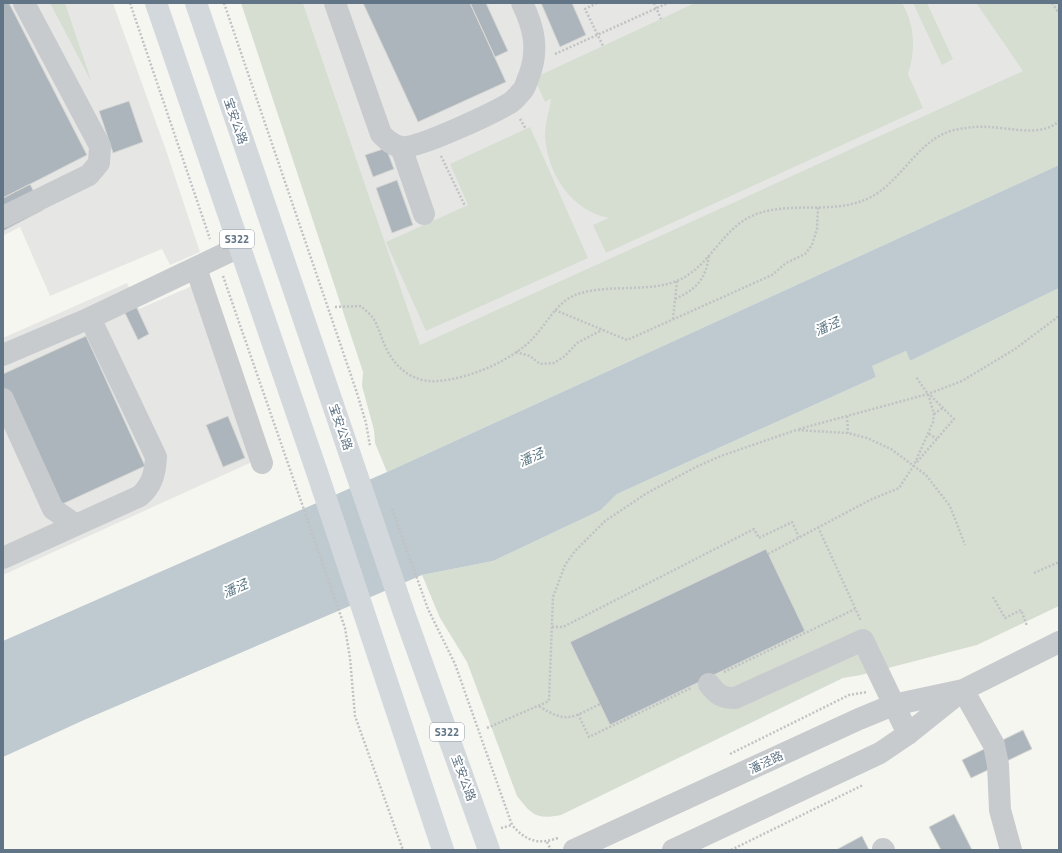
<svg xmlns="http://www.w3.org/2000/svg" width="1062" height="853" font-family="'Titillium Web','Noto Sans SC',sans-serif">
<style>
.built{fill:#e6e7e5}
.green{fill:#d6ded2}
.water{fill:#becacf}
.building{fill:#acb5bb;stroke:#d7d7d4}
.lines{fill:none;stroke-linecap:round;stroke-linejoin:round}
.path{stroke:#c0c2c4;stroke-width:2.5;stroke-dasharray:2 2;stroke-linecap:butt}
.minor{stroke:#c8cbce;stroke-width:22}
.major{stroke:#d3d8dd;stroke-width:22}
.labels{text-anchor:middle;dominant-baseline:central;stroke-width:4;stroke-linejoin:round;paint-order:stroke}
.shield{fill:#fff;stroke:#909eaa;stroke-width:1}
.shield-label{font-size:11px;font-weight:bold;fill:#617586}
.street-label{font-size:12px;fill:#617586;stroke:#fff}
.water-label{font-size:13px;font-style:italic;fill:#5d7783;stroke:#fff}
</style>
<rect width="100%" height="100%" fill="#f6f6f1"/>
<path class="built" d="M3,3H113L167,153L200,252L170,265L162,249L50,296L20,227L3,236Z
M303,3H976L1024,71L420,346Z
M127,283L139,309L192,286L252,462L3,575V338Z"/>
<path class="green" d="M50,3H65L92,83Z
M241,3H303L420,345L1023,71L976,3H1059V165L387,472L375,443L374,430L362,386L363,372Z
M695,3H902C915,25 916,50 908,74L923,108L606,253L593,225L609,218C571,211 547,173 545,136C545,124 549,111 551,99L545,102L534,78Z
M913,3H927L953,59L942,65Z
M530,127L588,258L426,331L386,242L468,205L450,164Z
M1059,288V606L977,645L861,675L843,678L561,815C536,820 532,815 517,796L467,662L440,618L422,575L493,561L601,510L617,494L876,377L871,366L906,351L910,361Z"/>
<path class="water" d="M1059,165V288L910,361L906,351L872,366L876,377L617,494L601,510L493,561L422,575L84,720L3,757V641L387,472Z"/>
<path class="building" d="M3,3H9L87,155L3,198Z
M363,3H470L506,82L418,122Z
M470,3H486L508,51L495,57Z
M541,3H572L586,35L560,47Z
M129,101L143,142L113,153L99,111Z
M386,148L394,169L373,177L365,155Z
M397,180L413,225L392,233L376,188Z
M30,184L43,210L3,231V198Z
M136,306L149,334L138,340L124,311Z
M86,336L145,466L56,507L3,390V374Z
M228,416L245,458L223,467L206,425Z
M766,549L805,631L610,725L570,642Z
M1023,730L1032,749L971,778L962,760Z
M954,814L972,850H941L929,827Z
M862,836L869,850H836Z"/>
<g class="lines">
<path class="path" d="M130,3L210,239
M224,3L356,390L366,423L370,446
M597,3L585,9L603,46
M654,3L661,19
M1052,3L1059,13
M555,54L668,3
M520,119L526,129
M441,156L465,206
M223,276L345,628L350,658L355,716L403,850
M675,299C697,289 706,279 709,255
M335,307L361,306C365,310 370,314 373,318C379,327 381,338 386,348C396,369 414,383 438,381C468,379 514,360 534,337C548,322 557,301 578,294C611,283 654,294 683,278C712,262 723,228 754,215C791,200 835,216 871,197C904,179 917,140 954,130C965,128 976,126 987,127C1009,127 1041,138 1059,121
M555,310L627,340L772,275L786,263L805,254L812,245L817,229L818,207
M673,319L677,281
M516,352L530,356L540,364L554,363L565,356L577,343L602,330
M934,414L944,407
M847,416L848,433
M799,429L928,394L962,381L1015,349L1059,316
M929,434L937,439
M917,462L954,419L929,394
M392,509L428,609L455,664L512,825C526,841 538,845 558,838
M818,527L861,621
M768,554L870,500L899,488L914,465L933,422L934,414L928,394L916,377
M1034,573L1059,562
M993,597L1005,618L1021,610L1027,626
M552,627H563L754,529L759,538L792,522L799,537
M724,672L855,609
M539,706C567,724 571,718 600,704
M578,714L589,737L691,688
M487,728L549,701L553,597L565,565L575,551L605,521L647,493L698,466L721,456L796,430L848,433L867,438L891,449L926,475L950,506L965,545
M730,754L849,695L867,692
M501,828L512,825
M547,842L551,850
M731,850L863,785"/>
<path class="minor" d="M335,3L381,134C387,140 392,145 401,147C418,149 493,113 510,103C515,100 519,94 523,90C526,86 527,80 529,76C539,50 534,27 522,3
M401,147L424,214
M3,217L89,175L99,163L100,146L24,3
M196,268L262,463
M3,355L90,318L239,247
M3,399L53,509L76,525
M3,558L140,496C152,485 155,474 156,457L90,318
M709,684C717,695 722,698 735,698L863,640L908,734
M883,849L884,850
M574,850L859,719L893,705L963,690L908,734L880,753L673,850
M1011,850L1000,810L998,765L994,745L963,690L1059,642"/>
<path class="major" d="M156,3L318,475L443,850
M196,3L404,613L489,850"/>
</g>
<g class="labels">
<g class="shield">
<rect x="220" y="230" width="34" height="18" rx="3"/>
<rect x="430" y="723" width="34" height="18" rx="3"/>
</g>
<g class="shield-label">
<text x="237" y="239">S322</text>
<text x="447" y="732">S322</text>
</g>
<g class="street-label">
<text transform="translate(236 121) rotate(71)">宝安公路</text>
<text transform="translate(341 427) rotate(71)">宝安公路</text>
<text transform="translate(766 762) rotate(-25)">潘泾路</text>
<text transform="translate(464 778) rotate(70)">宝安公路</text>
</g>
<g class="water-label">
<text transform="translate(827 326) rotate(-24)">潘泾</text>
<text transform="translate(531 457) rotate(-24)">潘泾</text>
<text transform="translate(235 588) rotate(-24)">潘泾</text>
</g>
</g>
<rect width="1062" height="853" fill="none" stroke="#617586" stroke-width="8"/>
</svg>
